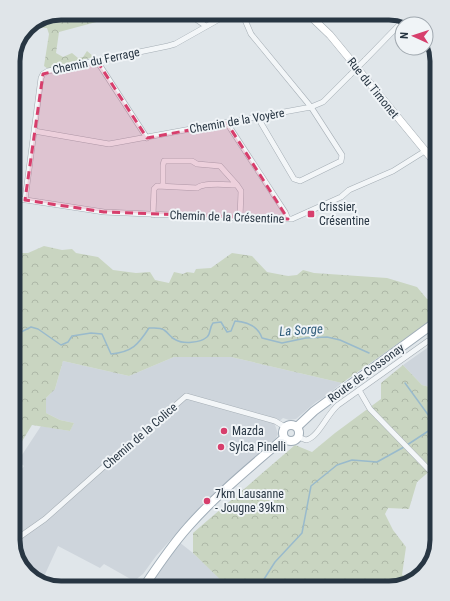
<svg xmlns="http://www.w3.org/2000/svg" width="450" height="601" font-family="'Roboto Condensed',sans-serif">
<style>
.built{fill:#ced5dc}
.forest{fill:url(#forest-crowns)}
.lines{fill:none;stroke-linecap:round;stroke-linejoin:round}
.stream{stroke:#99bacc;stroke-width:1.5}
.street-casing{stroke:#a5aeb5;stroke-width:6}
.secondary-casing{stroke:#a5aeb5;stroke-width:8}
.primary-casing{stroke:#9facb7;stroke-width:10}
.street{stroke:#f3f6f8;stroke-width:5}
.secondary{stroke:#fff;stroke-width:7}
.primary{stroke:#fff;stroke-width:8}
.street-bridge-casing{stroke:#a5aeb5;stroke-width:6;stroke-linecap:butt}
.street-bridge{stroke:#f3f6f8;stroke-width:5}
.marked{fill:#d73e6c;fill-opacity:0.2;stroke:#d73e6c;stroke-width:3;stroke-dasharray:8 5;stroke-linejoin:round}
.poi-dot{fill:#d73e6c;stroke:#f0f4f7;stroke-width:1.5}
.labels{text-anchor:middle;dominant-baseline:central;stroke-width:4;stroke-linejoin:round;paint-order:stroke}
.street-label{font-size:12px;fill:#283643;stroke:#f0f4f7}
.poi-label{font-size:12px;fill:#283643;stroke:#f0f4f7;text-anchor:start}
.water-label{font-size:13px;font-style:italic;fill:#2f5c7a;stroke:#f0f4f7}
.rim{fill:none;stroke:#283643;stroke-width:5}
</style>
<defs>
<pattern id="forest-crowns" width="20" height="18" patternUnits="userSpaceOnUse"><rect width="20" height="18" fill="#c9d5c1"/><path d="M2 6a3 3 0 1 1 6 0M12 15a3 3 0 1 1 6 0" fill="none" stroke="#adb7a7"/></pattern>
</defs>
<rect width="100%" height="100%" fill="#e0e6ea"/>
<path class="built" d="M437,341V389L422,385L403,365Z
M174,357H231L342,383L326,396L316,402L296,419L289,420L283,418L275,425L278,434L276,438L204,503L156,556L143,574L134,581L104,564L100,568L58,546L41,583L37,582L21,566L13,540V481L24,466L18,461L41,426L70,431L74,423L60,420L46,413V398L55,389L63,361L129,376Z
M179,542L193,553L230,588H147Z"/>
<path class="forest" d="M60,13H105L101,14L100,21L59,32L56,53L63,57L72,53L78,58L83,57L87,51L94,57L48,69L44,66L49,34L47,28L28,27L29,25Z
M44,246L62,250L72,249L76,253L98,257L113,270L136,273L150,272L155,280L169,283L174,272L183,274L187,272L194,273L196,269L211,268L232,253L252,256L267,272L288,276L297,275L303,270L314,273L387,278L417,287L427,299L437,300V316L342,383L231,357H174L129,376L63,361L55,389L46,398V413L60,420L74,423L70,431L32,425L13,456V253H28Z
M403,365L422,385L437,389V472L432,469L417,482L409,509L388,508L385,514L393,530L406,547L402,575L415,578L416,580L389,588H230L227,586L193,553V533L295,445L312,452L335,433L381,399V383Z"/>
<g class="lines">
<path class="stream" d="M13,336L31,327L38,329L61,345L68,342L72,336L91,333L102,334L111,354C132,352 138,345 149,328C154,328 160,327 164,330C169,333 170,338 176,340C183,344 200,343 207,337C211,334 209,328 213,323L221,322L227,332L231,331L235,321C248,322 258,326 262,338L282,343L306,338L327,337L340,340L369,353
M405,383L437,427
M407,445L436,426
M259,587L275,562L302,533L311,486L337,465L352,460L377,462L404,447"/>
<defs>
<path id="street" d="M187,13L206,26
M245,13V20L251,34L311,107L342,155L341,161L300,181L294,179L261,123L260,117
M318,13L319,23
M365,60L400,24L404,17
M97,61L147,138
M227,123L285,212L288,219
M34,131L109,144L311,107L323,102L350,75
M163,186V165L164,161H192L197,164L220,166L237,185L241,191L240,218
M13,198L104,212L260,219H292L341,197L349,190L393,171L425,151
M25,200L41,78L43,74L48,71L168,46L175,44L223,17L231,16L245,17
M153,215L154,189L157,186L197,188C204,182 228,185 237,185
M359,390L370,409L437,478
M298,437L306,440C318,438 327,414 338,405L428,341L437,338
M433,484V474
M14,543L18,538L45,519L63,503L118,454L152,426L186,396L275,421L285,427"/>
<path id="secondary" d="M307,13L330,35L437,165"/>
<path id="primary" d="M283 433a8 8 0 1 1 16 0a8 8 0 1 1-16 0Z
M297,427L314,411L437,321
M143,588C157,567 171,546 188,527C217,494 252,466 284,438"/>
</defs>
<use href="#street" class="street-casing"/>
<use href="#secondary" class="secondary-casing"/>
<use href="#primary" class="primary-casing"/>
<use href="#street" class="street"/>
<use href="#secondary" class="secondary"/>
<use href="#primary" class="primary"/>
<defs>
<path id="street-bridge" d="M350,75L365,60"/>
</defs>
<use href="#street-bridge" class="street-bridge-casing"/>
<use href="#street-bridge" class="street-bridge"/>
</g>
<path class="marked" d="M97,61L147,138L227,123L288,219L104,212L25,200L43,74Z"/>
<g class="poi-dot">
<rect x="307" y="210" width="8" height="8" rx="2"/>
<circle cx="224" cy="431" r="4"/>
<circle cx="221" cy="447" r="4"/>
<circle cx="207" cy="501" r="4"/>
</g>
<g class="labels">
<g class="street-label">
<text transform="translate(96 61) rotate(-12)">Chemin du Ferrage</text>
<text transform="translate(373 88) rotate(51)">Rue du Timonet</text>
<text transform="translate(237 121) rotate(-10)">Chemin de la Voyère</text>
<text transform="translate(227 217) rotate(2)">Chemin de la Crésentine</text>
<text transform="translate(366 373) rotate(-36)">Route de Cossonay</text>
<text transform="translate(140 436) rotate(-41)">Chemin de la Colice</text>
</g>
<g class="poi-label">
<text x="319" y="207">Crissier,<tspan x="319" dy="14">Crésentine</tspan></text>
<text x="232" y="431">Mazda</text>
<text x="229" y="447">Sylca Pinelli</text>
<text x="215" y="494">7km Lausanne<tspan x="215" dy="14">- Jougne 39km</tspan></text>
</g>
<g class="water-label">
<text transform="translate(301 330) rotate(-4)">La Sorge</text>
</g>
</g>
<path d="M0 0H450V601H0ZM61 20H389A41 41 0 0 1 430 61V540A41 41 0 0 1 389 581H61A41 41 0 0 1 20 540V61A41 41 0 0 1 61 20Z" fill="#e0e5e9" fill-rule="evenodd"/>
<path class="rim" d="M61 20H389A41 41 0 0 1 430 61V540A41 41 0 0 1 389 581H61A41 41 0 0 1 20 540V61A41 41 0 0 1 61 20Z"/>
<g transform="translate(414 36) rotate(273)"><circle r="19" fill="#f0f4f7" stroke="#a0a8af"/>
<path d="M0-3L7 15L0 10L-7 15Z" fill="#d73e6c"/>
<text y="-6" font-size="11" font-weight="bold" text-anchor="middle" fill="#283643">N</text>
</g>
</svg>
